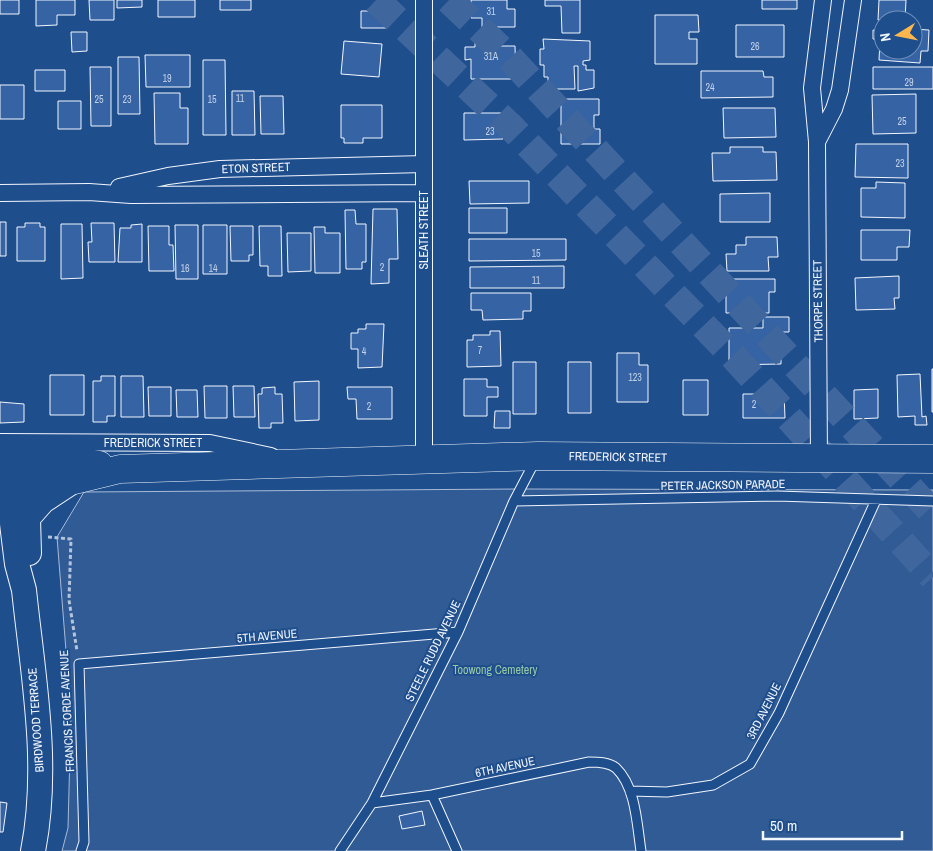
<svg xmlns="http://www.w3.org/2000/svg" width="933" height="851" font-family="'Archivo Narrow',sans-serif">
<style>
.built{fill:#305b95;stroke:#a8bbd7}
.building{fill:#3563a3;stroke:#f2f6ff}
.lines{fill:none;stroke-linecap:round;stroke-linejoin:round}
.motorway-tunnel{stroke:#3f679d;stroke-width:28;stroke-dasharray:28 14;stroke-linecap:butt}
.service-casing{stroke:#f2f6ff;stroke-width:11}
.minor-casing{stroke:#f2f6ff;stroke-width:18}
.secondary-casing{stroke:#f2f6ff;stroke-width:26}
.trunk-casing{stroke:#f2f6ff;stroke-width:29}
.path{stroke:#b3c4dc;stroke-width:3;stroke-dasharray:4 2.5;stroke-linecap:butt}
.service{stroke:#1f4e8c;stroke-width:9}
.minor{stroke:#1f4e8c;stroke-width:16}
.secondary{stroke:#1f4e8c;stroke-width:24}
.trunk{stroke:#1f4e8c;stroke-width:28}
.labels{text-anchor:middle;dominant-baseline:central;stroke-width:4;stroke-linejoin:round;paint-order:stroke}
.number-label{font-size:10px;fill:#c3d1e8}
.street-label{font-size:12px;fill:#f2f6ff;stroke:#1f4e8c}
.park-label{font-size:12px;fill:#97c8a6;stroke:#1f4e8c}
</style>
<rect width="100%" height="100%" fill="#1f4e8c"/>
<path class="built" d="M520,489L933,490V851H62L68,828L71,714L57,537L84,492Z"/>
<path class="building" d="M0,0H19V14H0Z
M36,0H75V15H57V25L36,26Z
M89,0H114V20H90Z
M117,0H142V7L117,8Z
M158,0H195V17H158Z
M220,0H251V10H220Z
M471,0H507V9H515V27H482V18H471Z
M545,0H580V33H562L561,6H545Z
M762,0H797V9H762Z
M879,0H906L905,20H878Z
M361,11H386V28H361Z
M655,15H698L699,32H689V39H697V64H655Z
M736,25H784V57H736Z
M913,29L929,30L928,51H921L920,63L879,60L880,40L873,39V30L883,31V50H913Z
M71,32H87V51L72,52Z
M543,39L590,41V60L583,61V65H586V70H594V88L578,91V66H574L575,89H548V77H544V65H540V49H544Z
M475,40H491V46H515L516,79H471V59L465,60V47H475Z
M344,41L382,44L379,77L341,74Z
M145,55H190V87H146Z
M118,57H139L140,114H118Z
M203,60H225L226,135H203Z
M90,67H111V126H91Z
M873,67H933V89H873Z
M35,70H65V91H35Z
M701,71H763L764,77H773V97L701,98Z
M0,85H24V119H0Z
M232,91H254L255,135H232Z
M154,93H180V108H188V144H155Z
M916,94V133L873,134L872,95Z
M260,96H283L284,134H261Z
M561,99H599V115H594V129H600V144H561Z
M58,101H81V129H58Z
M341,105H382V138H363V143H344V138H341Z
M723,108H775L776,137L724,138Z
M464,113H503V139L464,140Z
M856,144H908V178L855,177Z
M730,147H763V152H776L777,180L713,181L712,153H730Z
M469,181H529V203L470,204Z
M876,182L905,183V218L861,217V188H876Z
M770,193V222H720V194Z
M469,208H507V233H469Z
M373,209H397L398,259H389V283L371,284Z
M345,210H355L356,224H366V262H362V269H346Z
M0,222H6V256H0Z
M25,223H40V227H45V261H17V227H25Z
M91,223H114L115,262H89L88,242H92Z
M61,224H82L83,278L61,279Z
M142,224V262H118L120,228H131V225Z
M175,225H198V279H176Z
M203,225H227V274H203Z
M148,226H169V245H173L174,271H149Z
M230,226H253V255H249V261H231Z
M259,226H281L282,276H268V266H260Z
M314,227H325V233H340V273H315Z
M861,230H910L909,247H897V260H861Z
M287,233H311V271L288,272Z
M746,237H777L778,257H768L769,271H727L726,254H736V245H746Z
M469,239H566V260L469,261Z
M564,266V288H470V267Z
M899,276V298H894L895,309L856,310L855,278Z
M732,279H775V292H769V313H726V288H732Z
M471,293H531V311H523V319L483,320L482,310H471Z
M763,317H789V332H781V364L729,365V328H763Z
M366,324H384L382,367L358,368V349H351V333H358V329H366Z
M490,331H500L501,366L467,367V340H473V335H490Z
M617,353H639V365H648V402H617Z
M513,362H536V414H513Z
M568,362H591V413H568Z
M932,369H933V412H932Z
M920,374L922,417L926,416L927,425H915V416L898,417L897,375Z
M50,375H84V415H50Z
M101,376H115V416H107V422H93V381H101Z
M121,376H143L144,417H121Z
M464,379H487V387H498V397H487V416H464Z
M683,380H708V415H683Z
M319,381V420L295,421L294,382Z
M204,386H227V418H205Z
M233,386H254L255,417H234Z
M148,387H171V416H149Z
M275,387V394H282L283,423H271V428H259L258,394H262V388Z
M347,387H392V419H357L356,399H348Z
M878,389V418L854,419V390Z
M176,390H197L198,417H177Z
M743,394H784L785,418H743Z
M0,402L24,404V422L0,423Z
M495,411H510V428H494Z
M0,802L7,803L3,832H0Z
M422,811L425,825L402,829L399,816Z"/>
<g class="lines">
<path class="motorway-tunnel" d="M376,0L512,128L734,357L933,577
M449,0L509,57L933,513"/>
<defs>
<path id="service" d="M514,501L777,496L933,501
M630,791L667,792L713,785L750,764L779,713L876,500
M432,795L457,851
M372,803L432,795L589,762C597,762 609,762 616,768C636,787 637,825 641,851
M81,851L84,842L79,664L458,632
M340,851L372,803L458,632L514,501L535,461"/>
<path id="minor" d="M424,0V460
M817,142L834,109L840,90L853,0
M119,187L168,176L220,169L424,164
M0,193L89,192L131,195L424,193
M0,442L210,443L271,456
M819,460L817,142L812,88L823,0"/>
<path id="secondary" d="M7,483L17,564L24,590C33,676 50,765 33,851
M23,483L28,518L29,553
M28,518L43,501L75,480"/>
<path id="trunk" d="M0,459L82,462L99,465
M0,482L75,480L120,469L538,456L933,459"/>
</defs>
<use href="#service" class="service-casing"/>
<use href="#minor" class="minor-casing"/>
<use href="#secondary" class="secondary-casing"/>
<use href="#trunk" class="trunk-casing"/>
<path class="path" d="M48,537L71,539L69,600L77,651"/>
<use href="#service" class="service"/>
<use href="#minor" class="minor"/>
<use href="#secondary" class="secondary"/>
<use href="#trunk" class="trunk"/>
</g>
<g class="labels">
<g class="number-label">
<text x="491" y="11">31</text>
<text x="755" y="46">26</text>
<text x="491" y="56">31A</text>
<text x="167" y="78">19</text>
<text x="909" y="82">29</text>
<text x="710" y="87">24</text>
<text x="240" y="98">11</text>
<text x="99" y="99">25</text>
<text x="127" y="99">23</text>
<text x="212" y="99">15</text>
<text x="902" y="121">25</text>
<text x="490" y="131">23</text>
<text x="900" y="163">23</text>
<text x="536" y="253">15</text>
<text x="382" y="267">2</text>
<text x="185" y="268">16</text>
<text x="213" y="268">14</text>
<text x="536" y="280">11</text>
<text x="480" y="350">7</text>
<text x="364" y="351">4</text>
<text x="635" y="377">123</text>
<text x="754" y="404">2</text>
<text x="369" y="406">2</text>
</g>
<g class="street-label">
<text transform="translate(256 168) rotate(-2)">ETON STREET</text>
<text transform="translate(424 230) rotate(-90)">SLEATH STREET</text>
<text transform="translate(818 301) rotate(-91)">THORPE STREET</text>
<text x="153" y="443">FREDERICK STREET</text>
<text transform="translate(618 457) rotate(1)">FREDERICK STREET</text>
<text transform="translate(723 485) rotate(-1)">PETER JACKSON PARADE</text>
<text transform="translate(267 636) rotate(-5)">5TH AVENUE</text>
<text transform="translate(433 651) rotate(-64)">STEELE RUDD AVENUE</text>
<text transform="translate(67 711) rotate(-93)">FRANCIS FORDE AVENUE</text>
<text transform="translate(764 711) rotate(-63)">3RD AVENUE</text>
<text transform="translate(36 720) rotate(-94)">BIRDWOOD TERRACE</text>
<text transform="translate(505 767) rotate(-12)">6TH AVENUE</text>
</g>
<g class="park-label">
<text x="495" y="670">Toowong Cemetery</text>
</g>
</g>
<g transform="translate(898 35) rotate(260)"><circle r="24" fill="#1f4e8c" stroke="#7391ba"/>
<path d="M0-4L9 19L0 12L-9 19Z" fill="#ffb74d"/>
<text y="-8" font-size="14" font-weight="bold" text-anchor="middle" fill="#f2f6ff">N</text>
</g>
<path d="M763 831v8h139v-8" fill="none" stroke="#f2f6ff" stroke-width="2.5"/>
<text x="770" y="831" font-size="15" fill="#f2f6ff" stroke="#1f4e8c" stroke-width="4" paint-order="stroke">50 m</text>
</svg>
